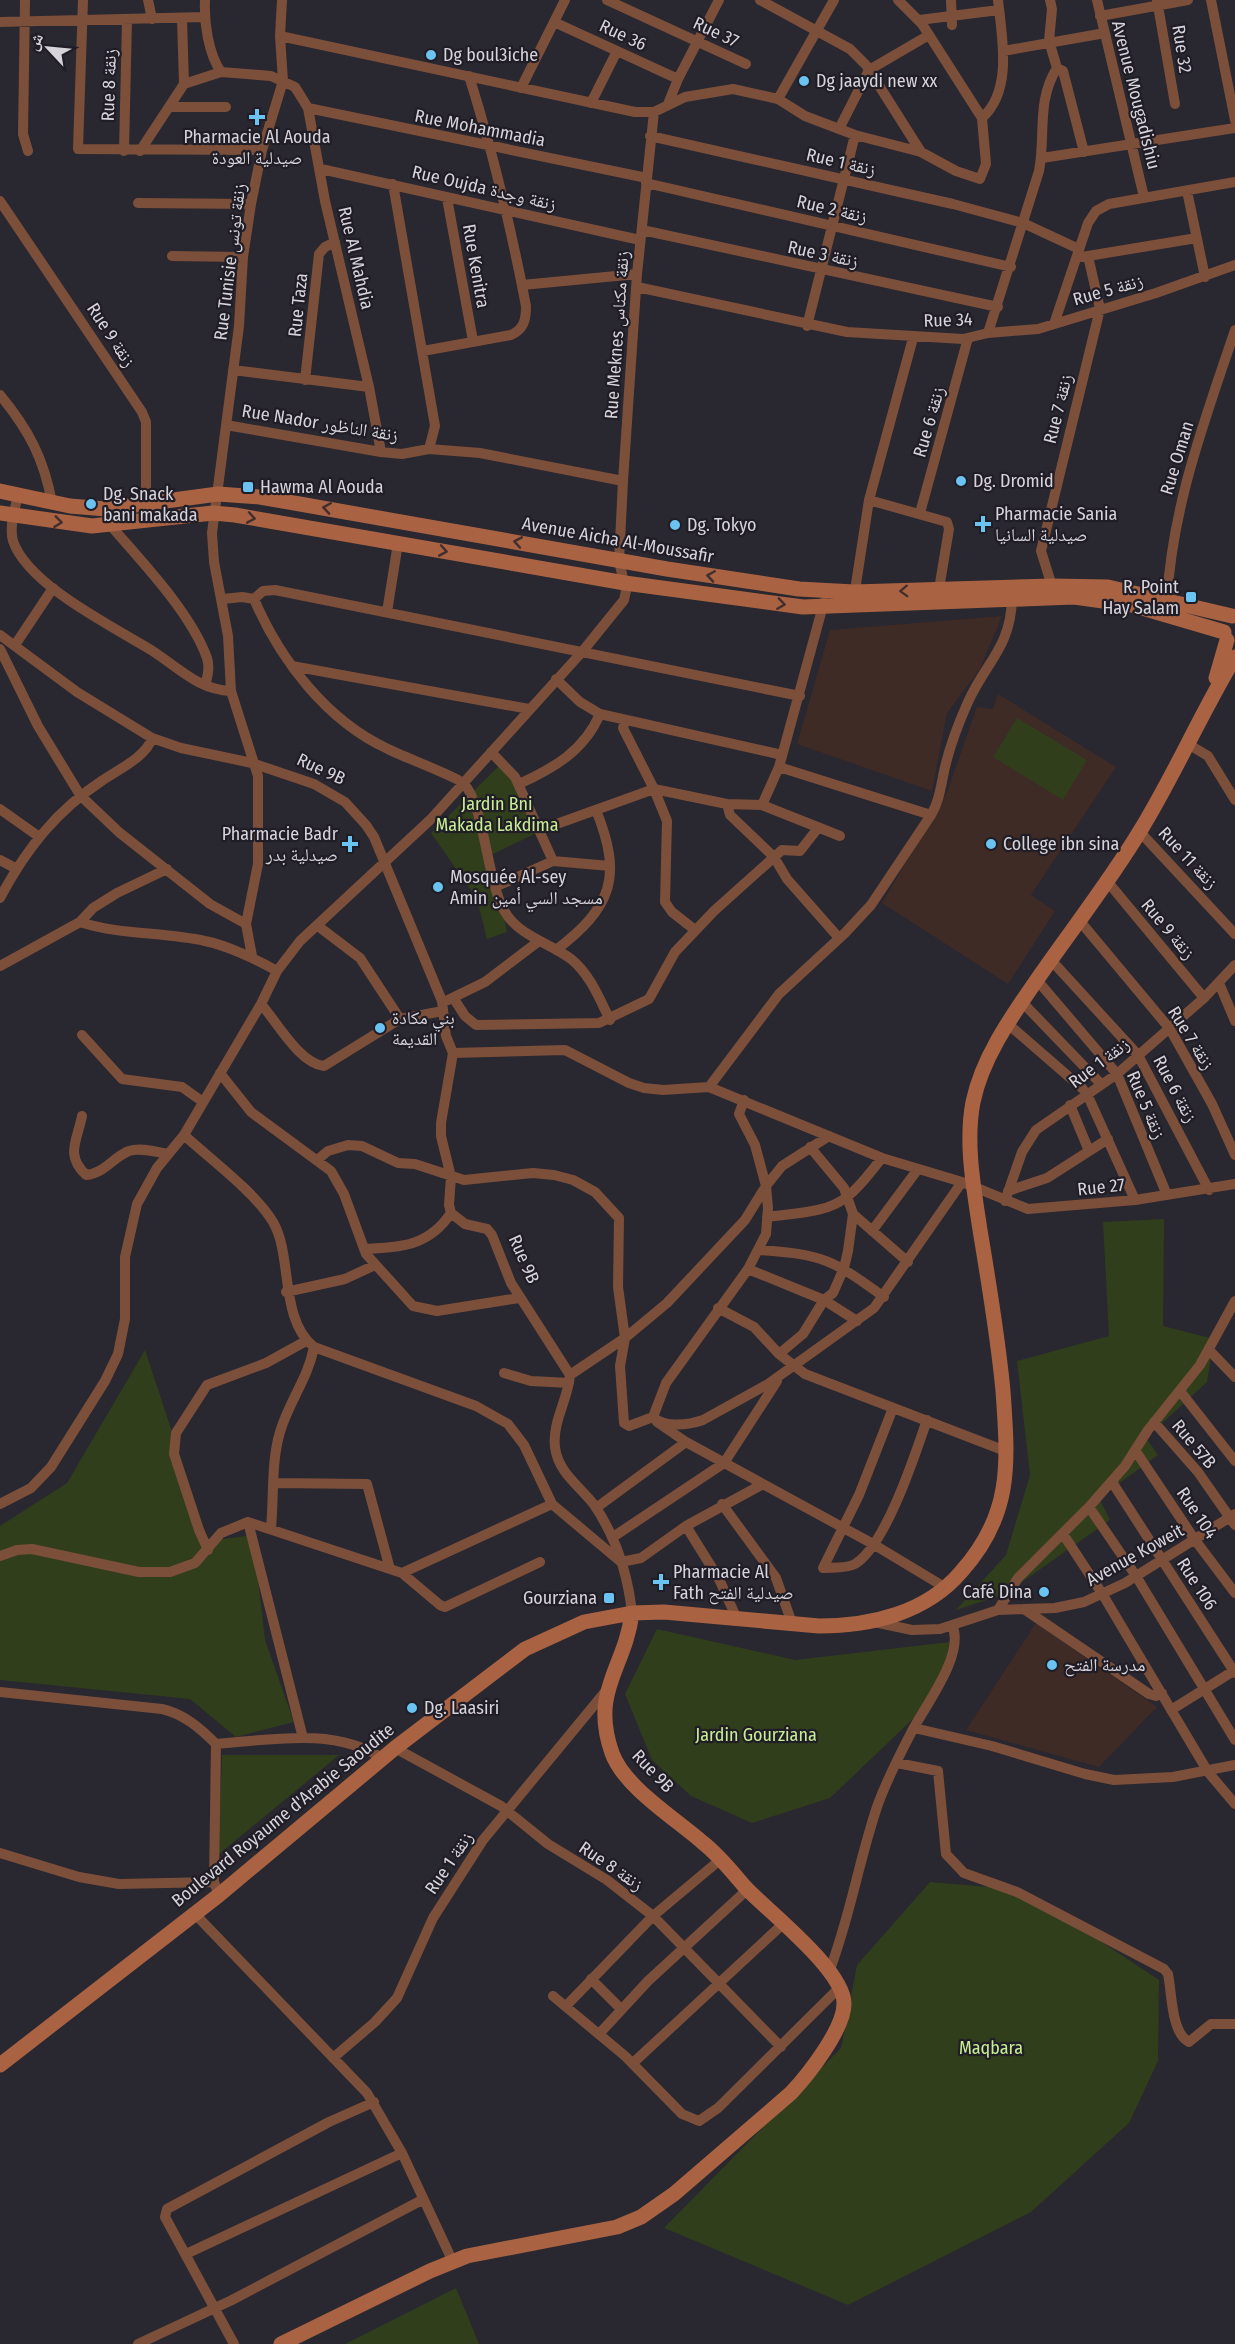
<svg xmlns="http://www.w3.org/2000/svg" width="1235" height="2344" font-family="'Fira Sans Condensed','Noto Naskh Arabic',sans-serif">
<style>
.education{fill:#3e2b26}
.green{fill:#303e1c}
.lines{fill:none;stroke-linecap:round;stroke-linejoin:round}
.street{stroke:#7c4f3b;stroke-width:10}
.secondary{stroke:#aa6342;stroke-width:15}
.oneway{stroke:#422e2d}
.poi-dot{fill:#6ac3f1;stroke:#201d26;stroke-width:2}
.labels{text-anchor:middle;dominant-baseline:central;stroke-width:4.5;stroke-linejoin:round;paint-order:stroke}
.street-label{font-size:18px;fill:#d6d4da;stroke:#201d26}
.poi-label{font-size:18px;fill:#d6d4da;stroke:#201d26;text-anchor:start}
.park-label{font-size:18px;fill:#c7ee95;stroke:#201d26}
</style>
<rect width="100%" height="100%" fill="#29272f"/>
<path class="education" d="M1002,616L980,669L947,713L932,791L797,744L830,630Z
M998,694L1116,767L1031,895L1055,911L1008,984L882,903L947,792L977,707L993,709Z
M1036,1623L1157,1707L1099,1767L966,1730Z"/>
<path class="green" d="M1017,718L1087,760L1063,800L993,757Z
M503,762L545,829L491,855L507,932L487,939L477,899L431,833Z
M1164,1219L1163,1326L1214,1339L1207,1382L1146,1438L1158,1455L1099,1498L1110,1520L1005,1594L956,1610L1006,1555L1030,1475L1017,1361L1109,1336L1103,1222Z
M145,1350L208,1541L253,1535L265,1640L294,1722L236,1737L190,1699L0,1680V1526L67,1483Z
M657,1629L795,1660L950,1642L936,1697L830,1798L752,1823L691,1796L652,1760L625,1694Z
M222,1755H339L218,1855Z
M930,1882L1024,1890L1159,1980L1158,2061L1129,2123L1031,2212L848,2305L664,2228L841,2048L857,1965Z
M456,2288L479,2344H345Z"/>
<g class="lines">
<path class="street" d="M25,0L23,134L28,151
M83,0L78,149L262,150
M148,0L152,19
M205,0C204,22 208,53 221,72
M607,0L746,64
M760,0L850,49L866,65L921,152L956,171L980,179L986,164L982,118C1013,91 1002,37 998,0
M898,0L922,24L982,118
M951,0L952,25
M1050,0L1052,9L1049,41L1057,68L1063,71L1084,152
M1097,0L1144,197
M1157,0L1175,104
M1211,0L1235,120
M1100,16L1188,0
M182,19L184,84
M919,20L999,10
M0,22L204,17
M554,22L678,79
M280,36L635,112H654L685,97L733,89L778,99L805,116L855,135L921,152
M1003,51L1105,33
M521,88L565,0
M778,99L834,0
M591,103L617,51
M668,104L678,79L719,0
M169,107H226
M308,108L647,178
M839,129L869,70L929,35
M650,136L953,204L1023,223L1079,249
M124,151L127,20
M140,151L184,84L221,72L271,76L295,87L308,108L325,201L369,387L381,452
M1042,158L1235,128
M321,169L640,240
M646,183L1011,267
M393,184L435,426L429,449
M1187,191L1205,277
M447,198L473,341
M0,201L142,412L146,422V504
M138,203L251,204
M642,230L998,307
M172,256L243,257
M1082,257L1197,238
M522,285L637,274
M637,287L847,332L963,339L988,333L1039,171C1046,136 1036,101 1057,68
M1054,324L1088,223L1096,211L1109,204L1235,182
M807,326L855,135
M988,333L1038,329L1156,293L1235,265
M423,351L511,335C524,329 526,320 526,306C511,228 493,152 469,76
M233,370L369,387
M305,380L319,254L325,247L335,242
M0,395C29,430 44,459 52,503
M226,425L381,452L402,454L429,449L480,453L623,481
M18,495C15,509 9,527 13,541C28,585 112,626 151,650C178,667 198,690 231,691
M869,500L947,522L949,529L938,595
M920,513L968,338
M111,526C143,563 191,613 207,658C210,667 208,676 205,685
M1052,586L1041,551L1100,309L1088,256
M854,597L869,500L913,338
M223,599L242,597L254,599C280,660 327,721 388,749C401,756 455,776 463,783C485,804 486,880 505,912C519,936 550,943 571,959C590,974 600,1000 610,1020
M254,599L263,591L275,590L800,696
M1167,599C1173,503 1205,420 1235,330
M387,612L398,543
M0,635L77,692L152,738L181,748L252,763L314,784L345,802L366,825L374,837L442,1001L446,1036L453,1053L441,1123V1136L451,1177L449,1205L451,1213L465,1224L487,1229L492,1235L511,1283L570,1375C568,1400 552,1422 555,1447C558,1473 580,1486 595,1506C616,1538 628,1575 632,1613
M15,645L53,588
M0,649L38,726L80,795L120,833L210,904L246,924
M292,666L529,709
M556,679L580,702L600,714L782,755
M625,721L623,728L654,789L667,821L665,902L672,912L695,930
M1188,744L1208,756L1235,800
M491,752L515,777L553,861
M779,767L931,815
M519,784C554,768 584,751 600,714
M727,804L730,815L774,857L787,879L839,938
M762,805L779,767L824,602
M0,809L38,836
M540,830L654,789L727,804L762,805L840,836
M1140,832L1235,934
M0,860L15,868
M1107,881L1204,998
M495,887L553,861L610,866
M0,898C26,849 57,810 103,780C119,769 146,757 152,738
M1079,920L1170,1029L1212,1104L1235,1155
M80,922C119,935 164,932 205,941C226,945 258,960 277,971
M318,926L360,958L400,1019
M556,950C612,907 623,877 596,810
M252,956L246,924L258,864V776L231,691L228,636L214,562L212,533L239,326L243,257L251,204L262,150L283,81L280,36L282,0
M1051,960L1138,1055L1209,1190
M0,966L80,922L93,908L117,893L167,869
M1037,980L1117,1074L1167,1195
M1219,983L1235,1021
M454,999L465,1016L476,1025L599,1023L649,999L675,952L714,911L782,850L800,851L818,828
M448,1000L485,982L539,941
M1022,1002L1101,1084
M261,1004C277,1022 299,1063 324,1066L400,1019L443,1011
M1008,1024L1083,1089
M82,1035L122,1079L182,1087L203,1102
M453,1053L565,1050L629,1083L644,1088L663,1090L709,1087L882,1158L962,1182L1028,1209L1135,1200L1235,1184
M220,1073L251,1112L331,1171L344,1194L366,1254L413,1306L437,1311L519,1298
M709,1087L779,994L845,933L871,905L931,815C940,800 941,784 945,767C950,746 959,722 968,702C986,662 1011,647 1012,598
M1087,1094L1135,1200
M1070,1105L1089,1151
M82,1116C77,1141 65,1155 86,1175C105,1173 113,1157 129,1151C140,1147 157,1152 168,1154
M184,1135C210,1159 256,1193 273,1222C293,1256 279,1319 314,1347L476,1406L508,1424L524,1445L552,1504L621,1562L641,1558L686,1526L763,1484
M317,1160L328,1151L348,1145L362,1146L398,1163L415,1164L464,1180L533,1173L554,1175L573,1180L595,1192L619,1218L618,1287L625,1338L620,1366L624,1423L629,1426L653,1417L666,1383L748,1269L766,1234L768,1208L766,1186L755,1145L739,1114L744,1100
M1008,1191L1047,1178L1108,1139
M1005,1201L1022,1152L1036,1130L1117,1074L1204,998L1235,965
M853,1214L908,1262
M767,1217C792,1213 827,1214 848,1196C861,1186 871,1171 882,1158
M872,1231L918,1169
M365,1249C402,1247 429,1246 451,1213
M759,1250C823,1254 833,1260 884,1297
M748,1269L824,1300L857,1321
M286,1292L345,1279L375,1265
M718,1308L754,1327L779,1354L805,1374L1008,1452
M1209,1350L1235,1377
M779,1354L803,1334L824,1300L833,1293L844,1268L848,1251L853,1214L844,1188L810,1147
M504,1373L531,1381L569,1383
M570,1375L625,1338L667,1303L745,1220L766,1186L782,1166L829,1136
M1180,1391L1235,1461
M653,1417C664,1428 689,1425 703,1420L768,1384L874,1308L962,1182
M657,1422L686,1442L873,1544L946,1588
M1154,1422L1198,1472L1235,1525
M1135,1450L1195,1540L1235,1593
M1112,1482L1235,1673
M275,1483L367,1484L390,1569
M0,1504L31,1488L51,1467L105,1381L118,1354L125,1319V1257L137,1204L157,1168L184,1135L261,1004L277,971L300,941L430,820L582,652L624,600L626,591L619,561L623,481L637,274L654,112
M722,1504L776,1578L793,1626
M1089,1507L1136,1576L1235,1740
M596,1508L686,1442
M248,1522L303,1738
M686,1526L719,1579L737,1619
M271,1528C274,1497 271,1462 280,1432C289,1401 308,1379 314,1347
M1063,1534L1103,1595L1208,1772L1235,1804
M613,1537L724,1463L777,1381
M208,1550L199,1530L174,1454L176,1433L207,1385L266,1363L306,1341
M0,1556L17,1550L32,1549L139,1572H170L195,1563L221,1533L248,1522L402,1573L552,1504
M823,1568C832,1567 846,1569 855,1564C886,1545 915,1455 927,1420
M823,1568L859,1495L893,1408
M402,1573L440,1605L445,1607L540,1562
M1024,1609L1149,1694L1156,1696L1162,1693
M998,1610L1018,1578L1089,1507L1125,1466L1148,1430L1200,1365L1235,1301
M874,1622L912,1630L940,1629L998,1610L1055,1608L1084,1602L1125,1583L1235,1514
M0,1692L162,1709C184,1714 200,1728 216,1744L214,1882L219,1895
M1171,1710L1235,1670
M914,1728L992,1746L1085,1774L1114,1780L1173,1777L1235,1765
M216,1744C271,1740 333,1727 382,1758
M395,1748L501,1806L548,1844L607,1880L653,1916L781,2047
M897,1763L938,1771L946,1854L964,1873L1017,1892L1164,1969L1168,1974C1172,1993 1171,2033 1189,2042L1211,2024H1235
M0,1853L79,1877L119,1884L214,1882
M195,1914L367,2093L402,2153L453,2262
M829,1972C850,1918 859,1859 878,1804C887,1780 899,1756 911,1733C924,1707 966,1654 952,1625
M591,1979L621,2009
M553,1996L625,2056L682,2114L699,2121L718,2108L839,1988
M566,2006L653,1916L721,1859
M600,2033L648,1981L748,1889
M333,2058L375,2022L397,1998L433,1918L483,1840L605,1692
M633,2063L784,1923
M186,2254L402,2153
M138,2344L232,2300L422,2200
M234,2344L165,2217L167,2209L329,2122L374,2102"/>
<path class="secondary" d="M0,491L70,506L106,509L218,494L260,497L667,569L799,589L854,592L1052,586L1108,587L1232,616
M0,513L92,526L213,513L235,515L625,583L803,607L1074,597L1132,605L1224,632
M1216,678L1227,640
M0,2065L219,1895L395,1748L525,1649L584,1622L632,1613L664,1612L819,1626C871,1626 926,1613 961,1572C1013,1514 1008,1463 1003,1391C998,1337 989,1284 980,1230C974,1189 965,1144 973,1102C982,1059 1009,1020 1034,984C1069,933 1108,884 1140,831C1175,774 1201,713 1235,657
M281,2344L430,2271L467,2256L617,2227L641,2217L674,2194L791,2093C808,2075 844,2029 844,2004C845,1971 769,1912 746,1888C732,1872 719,1855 702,1842C676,1819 624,1787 612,1753C590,1690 625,1669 632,1613"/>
</g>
<defs><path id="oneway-chevron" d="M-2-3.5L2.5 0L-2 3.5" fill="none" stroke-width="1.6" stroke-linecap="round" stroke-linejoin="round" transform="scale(1.5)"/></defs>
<g class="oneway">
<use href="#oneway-chevron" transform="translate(327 508) rotate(-171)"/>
<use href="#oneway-chevron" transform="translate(251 518) rotate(10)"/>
<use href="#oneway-chevron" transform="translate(58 522) rotate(7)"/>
<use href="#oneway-chevron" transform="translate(518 542) rotate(-170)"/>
<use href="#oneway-chevron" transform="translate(443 551) rotate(10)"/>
<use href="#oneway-chevron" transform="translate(711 576) rotate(-171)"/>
<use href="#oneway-chevron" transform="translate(904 591) rotate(178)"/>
<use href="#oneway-chevron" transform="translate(781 604) rotate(8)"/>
</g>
<g class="poi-dot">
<circle cx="431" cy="55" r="6"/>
<circle cx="804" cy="81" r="6"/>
<path d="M254 108h6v6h6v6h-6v6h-6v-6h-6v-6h6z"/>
<circle cx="961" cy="481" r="6"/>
<rect x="242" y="481" width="12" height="12" rx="3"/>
<circle cx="91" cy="504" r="6"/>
<path d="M980 515h6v6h6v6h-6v6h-6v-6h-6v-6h6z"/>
<circle cx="675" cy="525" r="6"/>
<rect x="1185" y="591" width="12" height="12" rx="3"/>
<path d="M347 835h6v6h6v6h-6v6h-6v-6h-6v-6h6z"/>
<circle cx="991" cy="844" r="6"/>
<circle cx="438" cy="887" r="6"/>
<circle cx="380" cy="1028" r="6"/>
<path d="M658 1573h6v6h6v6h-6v6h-6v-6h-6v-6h6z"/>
<circle cx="1044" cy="1592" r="6"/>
<rect x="603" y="1592" width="12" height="12" rx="3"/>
<circle cx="1052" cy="1665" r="6"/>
<circle cx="412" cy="1708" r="6"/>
</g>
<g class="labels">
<g class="street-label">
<text transform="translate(716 32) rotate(25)">Rue 37</text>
<text transform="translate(623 35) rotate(25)">Rue 36</text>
<text transform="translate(1182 49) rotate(81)">Rue 32</text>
<text transform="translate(109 85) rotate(-88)">Rue 8 زنقة</text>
<text transform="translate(1136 95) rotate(76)">Avenue Mougadishiu</text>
<text transform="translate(480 128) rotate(11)">Rue Mohammadia</text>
<text transform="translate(841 162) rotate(13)">Rue 1 زنقة</text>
<text transform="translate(484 188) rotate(13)">Rue Oujda زنقة وجدة</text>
<text transform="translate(832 209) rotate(13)">Rue 2 زنقة</text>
<text transform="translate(823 254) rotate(12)">Rue 3 زنقة</text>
<text transform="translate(356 258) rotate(77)">Rue Al Mahdia</text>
<text transform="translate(230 262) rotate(-83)">Rue Tunisie زنقة تونس</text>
<text transform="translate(476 266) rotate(80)">Rue Kenitra</text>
<text transform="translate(1108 290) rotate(-16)">Rue 5 زنقة</text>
<text transform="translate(298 305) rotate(-84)">Rue Taza</text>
<text transform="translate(948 320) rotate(-2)">Rue 34</text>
<text transform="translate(111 335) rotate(57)">Rue 9 زنقة</text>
<text transform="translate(617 335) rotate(-86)">Rue Meknes زنقة مكناس</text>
<text transform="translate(1058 409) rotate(-76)">Rue 7 زنقة</text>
<text transform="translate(929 422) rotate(-74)">Rue 6 زنقة</text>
<text transform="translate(320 423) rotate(9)">Rue Nador زنقة الناظور</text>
<text transform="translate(1177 458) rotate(-73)">Rue Oman</text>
<text transform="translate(618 540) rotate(10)">Avenue Aicha Al-Moussafir</text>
<text transform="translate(321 769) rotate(25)">Rue 9B</text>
<text transform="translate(1188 858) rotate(47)">Rue 11 زنقة</text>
<text transform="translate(1168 929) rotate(50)">Rue 9 زنقة</text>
<text transform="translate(1191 1038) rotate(58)">Rue 7 زنقة</text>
<text transform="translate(1099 1063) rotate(-37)">Rue 1 زنقة</text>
<text transform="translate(1175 1089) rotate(62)">Rue 6 زنقة</text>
<text transform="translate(1146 1105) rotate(67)">Rue 5 زنقة</text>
<text transform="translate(1101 1187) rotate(-6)">Rue 27</text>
<text transform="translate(524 1259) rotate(66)">Rue 9B</text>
<text transform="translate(1194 1444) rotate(50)">Rue 57B</text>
<text transform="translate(1197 1513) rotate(56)">Rue 104</text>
<text transform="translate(1135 1555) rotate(-29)">Avenue Koweit</text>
<text transform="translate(1197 1584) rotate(57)">Rue 106</text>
<text transform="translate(653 1771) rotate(46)">Rue 9B</text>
<text transform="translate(283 1815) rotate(-39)">Boulevard Royaume d'Arabie Saoudite</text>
<text transform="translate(449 1863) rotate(-56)">Rue 1 زنقة</text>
<text transform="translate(611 1866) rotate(34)">Rue 8 زنقة</text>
</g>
<g class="poi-label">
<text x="443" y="55">Dg boul3iche</text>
<text x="816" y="81">Dg jaaydi new xx</text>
<text x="257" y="137" text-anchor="middle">Pharmacie Al Aouda<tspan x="257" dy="21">صيدلية العودة</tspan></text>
<text x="973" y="481">Dg. Dromid</text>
<text x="260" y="487">Hawma Al Aouda</text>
<text x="103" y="494">Dg. Snack<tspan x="103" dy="21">bani makada</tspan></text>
<text x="995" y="514">Pharmacie Sania<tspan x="995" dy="21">صيدلية السانيا</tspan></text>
<text x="687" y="525">Dg. Tokyo</text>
<text x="1179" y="587" text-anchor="end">R. Point<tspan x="1179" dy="21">Hay Salam</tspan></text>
<text x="338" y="834" text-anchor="end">Pharmacie Badr<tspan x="338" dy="21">صيدلية بدر</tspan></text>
<text x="1003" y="844">College ibn sina</text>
<text x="450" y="877">Mosquée Al-sey<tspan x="450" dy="21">Amin مسجد السي أمين</tspan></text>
<text x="392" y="1018">بني مكادة<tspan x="392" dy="21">القديمة</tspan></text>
<text x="673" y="1572">Pharmacie Al<tspan x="673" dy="21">Fath صيدلية الفتح</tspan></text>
<text x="1032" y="1592" text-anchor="end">Café Dina</text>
<text x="597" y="1598" text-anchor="end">Gourziana</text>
<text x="1064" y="1665">مدرسة الفتح</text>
<text x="424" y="1708">Dg. Laasiri</text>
</g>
<g class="park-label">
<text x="497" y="804">Jardin Bni<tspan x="497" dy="21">Makada Lakdima</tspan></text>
<text x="756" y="1735">Jardin Gourziana</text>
<text x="991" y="2048">Maqbara</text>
</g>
</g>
<g transform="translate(48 48) rotate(296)" stroke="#201d26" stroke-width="4.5" paint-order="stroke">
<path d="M0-4.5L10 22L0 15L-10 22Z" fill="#d6d4da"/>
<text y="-9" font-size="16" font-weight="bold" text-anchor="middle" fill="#d6d4da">ش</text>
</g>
</svg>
